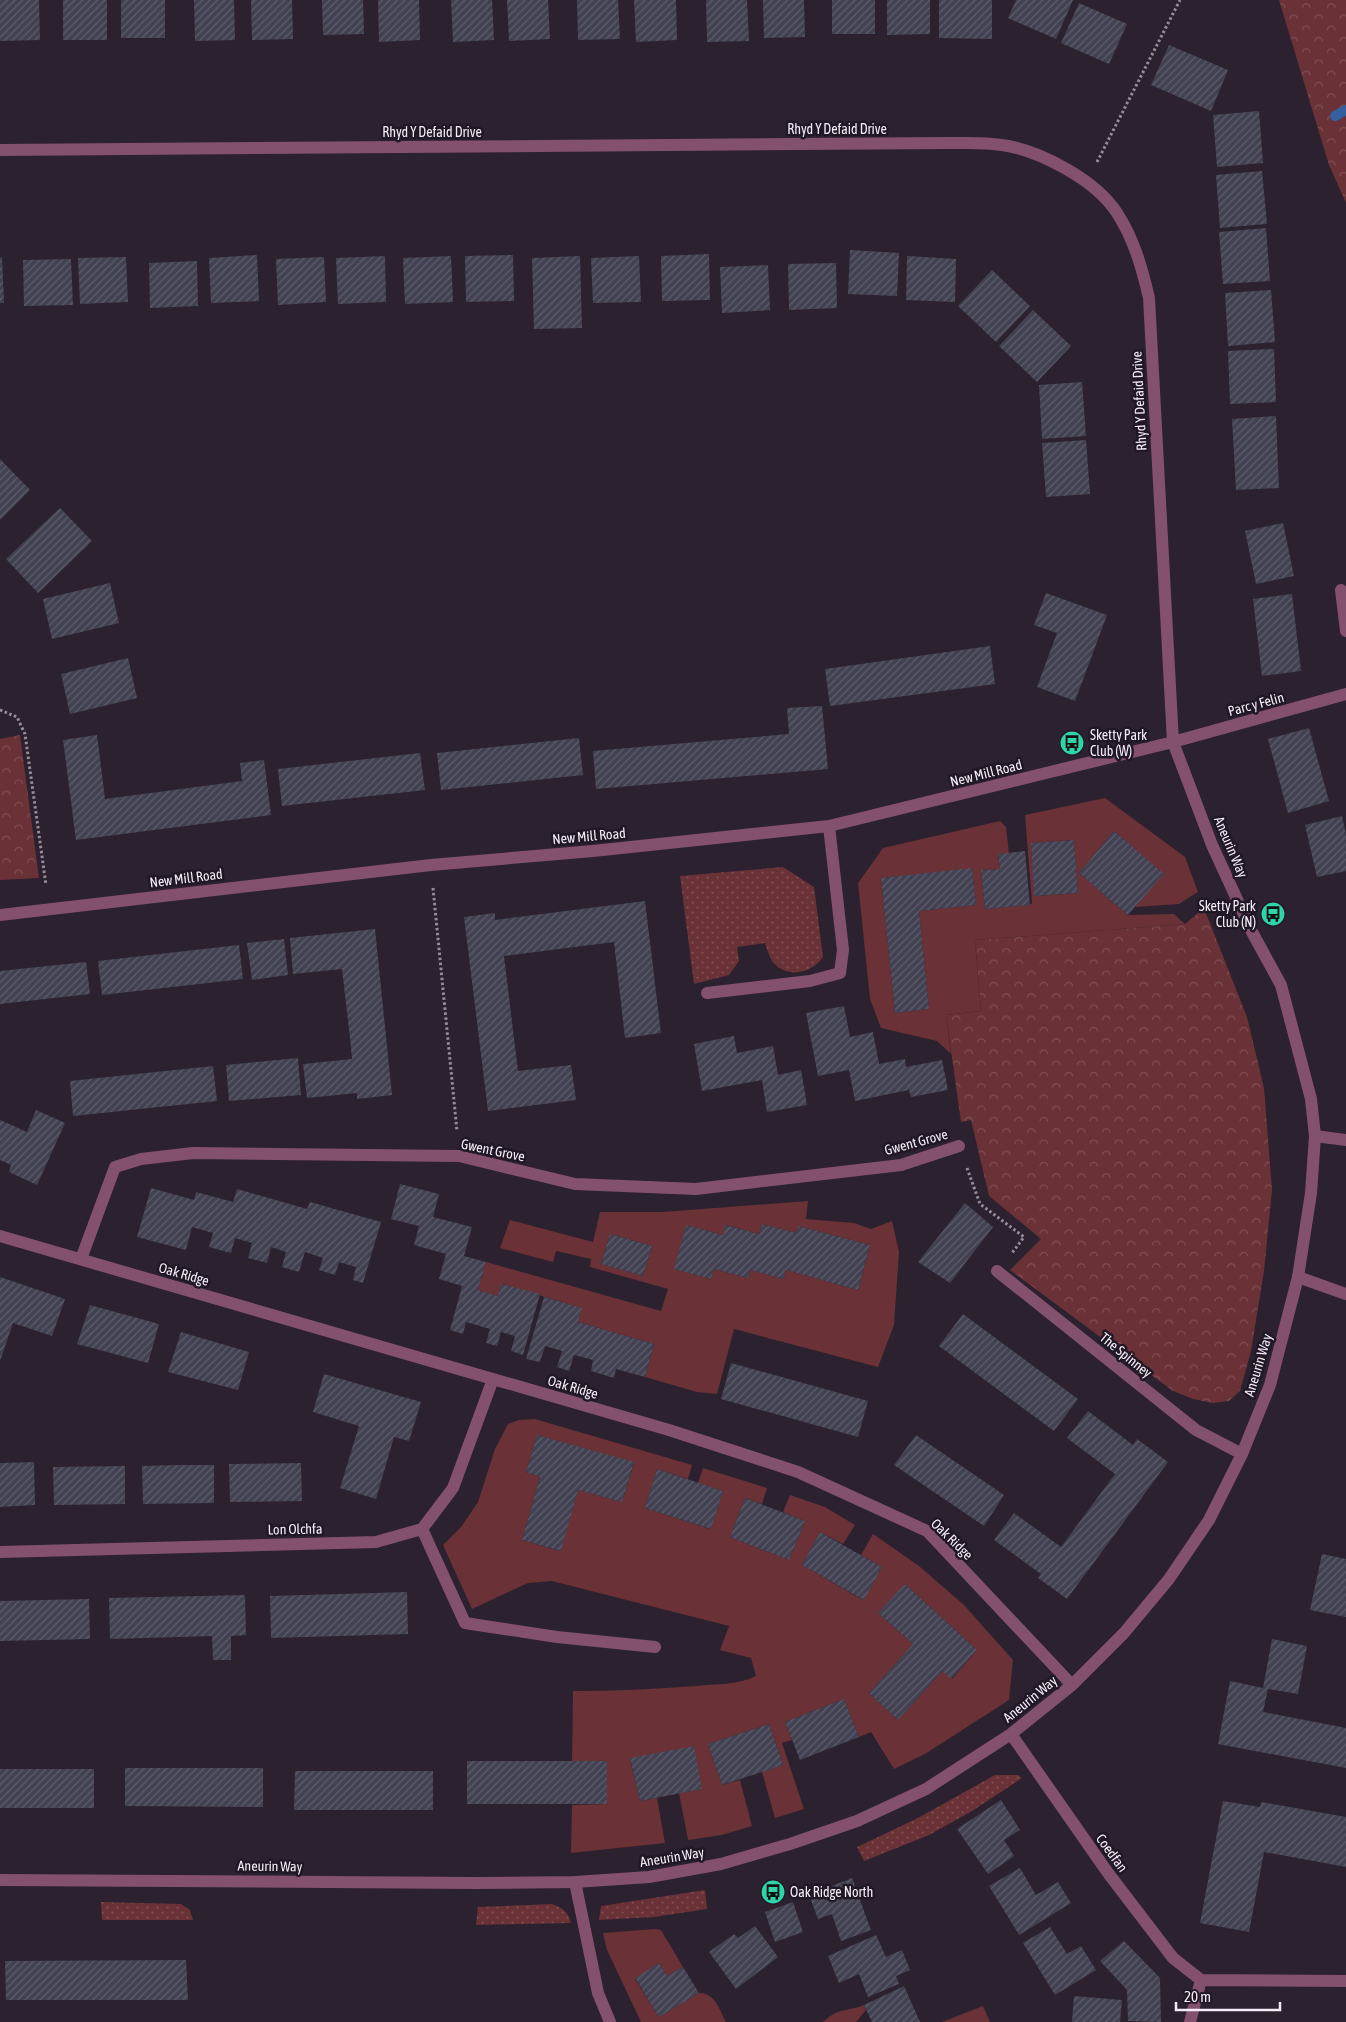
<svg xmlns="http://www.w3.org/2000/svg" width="1346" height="2022" font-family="'Asap Condensed',sans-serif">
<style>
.grass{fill:url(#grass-dots)}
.forest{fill:url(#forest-crowns)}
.garden{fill:#6a3136;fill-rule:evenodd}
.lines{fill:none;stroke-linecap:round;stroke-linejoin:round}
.stream{stroke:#345fa0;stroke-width:10}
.building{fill:url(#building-hatch)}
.path{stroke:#968d99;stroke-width:3;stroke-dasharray:2.5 2.5;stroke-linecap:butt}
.service{stroke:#84516d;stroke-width:12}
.minor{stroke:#84516d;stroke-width:12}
.labels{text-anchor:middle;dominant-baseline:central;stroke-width:5;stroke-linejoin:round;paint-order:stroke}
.street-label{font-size:14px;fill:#f4edf6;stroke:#211825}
.poi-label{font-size:14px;fill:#f4edf6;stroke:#211825;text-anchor:start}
</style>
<defs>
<pattern id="grass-dots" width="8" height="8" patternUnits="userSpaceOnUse" patternTransform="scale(1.25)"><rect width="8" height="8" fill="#6a3136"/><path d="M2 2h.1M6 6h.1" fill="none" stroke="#804f54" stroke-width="1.8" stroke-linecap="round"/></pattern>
<pattern id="forest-crowns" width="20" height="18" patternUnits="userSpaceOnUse" patternTransform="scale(1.25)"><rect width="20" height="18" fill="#6a3136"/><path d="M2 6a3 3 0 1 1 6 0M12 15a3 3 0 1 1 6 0" fill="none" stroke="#804f54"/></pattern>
<pattern id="building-hatch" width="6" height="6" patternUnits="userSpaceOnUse" patternTransform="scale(1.25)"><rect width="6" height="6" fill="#424152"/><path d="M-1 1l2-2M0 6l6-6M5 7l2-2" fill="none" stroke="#5e5d6c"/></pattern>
</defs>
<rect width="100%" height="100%" fill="#2b212f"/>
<path class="grass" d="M783,867L814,887L823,957C814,971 793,978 778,967C770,961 768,952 765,943L737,947L739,961L729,975L694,984L680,876Z
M995,1775H1018L1022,1778L972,1811L929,1835L864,1861L857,1847L918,1818Z
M705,1890L707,1909L654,1917L599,1920L601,1906Z
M101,1902L181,1904L190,1910L193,1920H102Z
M552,1904C563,1908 568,1912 571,1923L476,1925L478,1907Z"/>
<path class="forest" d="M1279,0H1346V203L1329,165Z
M20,735L39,878L0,880V739Z
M1204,908L1247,1017L1264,1088L1272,1190L1264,1271L1251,1351L1240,1391L1229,1401L1213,1403L1193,1399L1173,1391L1010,1270L1041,1239L989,1196L971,1120L961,1122L946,1015L981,1011L975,940L1185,924Z"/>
<path class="garden" d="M1105,798L1185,857L1198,892L1179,904L1135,907L1163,874L1114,831L1079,873L1128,915L1174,914L1185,924L975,940L981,1011L946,1015L951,1054L937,1041L881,1028L870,999L858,883L883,848L1000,821L1006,827L1009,853L998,854L1000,869L981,870L985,909L1030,905L1032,903L1025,815ZM1074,840L1078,893L1035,896L1031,843ZM972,869L976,905L919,911L929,1009L895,1013L881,878Z
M808,1201L806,1219L854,1223L871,1229L892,1221L899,1252L894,1325L878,1367L734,1329L717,1394L697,1392L645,1377L654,1344L578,1322L581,1308L502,1284L498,1296L478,1290L486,1262L661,1311L668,1289L590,1267L591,1259L556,1251L553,1262L500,1248L510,1220L593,1242L600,1212H663ZM762,1224L796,1233L798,1226L870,1245L858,1290L786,1270L783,1279L750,1270L748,1278L714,1269L711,1279L675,1269L686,1225L723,1235L726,1225L759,1234ZM610,1234L652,1246L643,1276L601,1264Z
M535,1419L692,1465L688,1479L657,1469L645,1508L710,1529L723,1491L698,1483L703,1468L767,1488L762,1504L745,1498L730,1537L789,1560L805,1521L783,1512L790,1495L825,1507L855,1525L843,1544L820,1532L802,1565L863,1600L882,1567L861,1555L873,1534L919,1566L964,1605L1013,1660L1009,1700L925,1754L894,1769L871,1732L859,1737L844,1699L785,1722L792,1740L782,1743L804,1809L775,1818L762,1772L783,1765L769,1724L708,1744L722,1785L740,1780L752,1826L722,1835L688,1840L679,1793L702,1789L630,1759L640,1801L657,1798L665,1843L571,1853L572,1805L607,1804V1761H572L573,1691C615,1691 655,1689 696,1686C716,1684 738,1685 756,1676L751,1658L720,1650L729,1626L552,1581L528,1583L472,1609L443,1545L461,1527L478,1502L495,1449L508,1424L519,1420ZM537,1435L634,1463L622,1502L578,1490L560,1551L522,1540L540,1477L526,1472ZM905,1584L977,1650L952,1679L942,1671L898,1720L869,1693L913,1644L878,1613Z
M655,1929L661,1930L683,1967L667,1976L659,1963L635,1979L659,2017L699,1993C715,1993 719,2009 726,2022H641L607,1950L603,1933Z
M864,2005L866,2010L856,2022H823C839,2007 847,2012 864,2005Z
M983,2006L990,2022H942Z"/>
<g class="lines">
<path class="stream" d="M1335,116L1346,110"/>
</g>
<path class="building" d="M0,0H39L40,40L0,41Z
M63,0H107V40H63Z
M121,0H165V38H121Z
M194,0H234L235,40L195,41Z
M251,0H292L293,39L252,40Z
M322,0H363L364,34L323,35Z
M378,0H419L420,40L379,42Z
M451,0H492L494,40L453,42Z
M507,0H548L550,39L509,41Z
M577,0H618L620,39L578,40Z
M634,0H676L677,40L636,42Z
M706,0H747L749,41L707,42Z
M763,0H804L805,37L764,38Z
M832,0H875V34H832Z
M887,0H930V34L887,35Z
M939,0H992V39L939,38Z
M1016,0H1073L1056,39L1008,18Z
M1079,3L1127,24L1109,64L1061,43Z
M1169,45L1228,70L1211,111L1151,85Z
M1259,111L1263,163L1217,167L1213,115Z
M1262,171L1267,224L1220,228L1216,175Z
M1266,228L1270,281L1223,284L1219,232Z
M850,250L899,253L897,296L848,294Z
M709,254L710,300L662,301L661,256Z
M257,255L259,301L211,303L209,258Z
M513,255L514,301L466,302L465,256Z
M385,256L386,302L338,304L336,258Z
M451,256L453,302L405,304L403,258Z
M580,256L582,328L534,329L532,258Z
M639,256L641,302L593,303L591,258Z
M907,256L956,259L955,302L906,300Z
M2,257L4,303H0V258Z
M126,257L128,302L80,304L78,258Z
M324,257L326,302L278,305L276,259Z
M71,259L73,305L24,306L23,260Z
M197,261L198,306L150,308L149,263Z
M836,263L837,308L789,310L788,264Z
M768,265L770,310L722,313L720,267Z
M992,270L1030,306L996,342L958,306Z
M1271,290L1275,342L1228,346L1225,293Z
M1033,310L1071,346L1037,382L999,346Z
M1274,349L1276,402L1230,404L1228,351Z
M1082,382L1086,436L1042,439L1039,385Z
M1276,416L1279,488L1236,490L1232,419Z
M1086,440L1090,494L1046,497L1042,443Z
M0,459L30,490L0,520Z
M60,508L92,541L38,593L6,559Z
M1283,523L1294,576L1256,584L1245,531Z
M110,583L119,623L52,639L43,599Z
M1046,593L1107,615L1075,701L1037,687L1057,633L1034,625Z
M1292,594L1301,671L1262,676L1253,599Z
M990,646L995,684L830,706L825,669Z
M128,658L137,698L70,714L61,674Z
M822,706L828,769L596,789L593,751L789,734L787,708Z
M1309,728L1329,801L1288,813L1268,739Z
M97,735L105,799L242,781L240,763L264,760L271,815L76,840L63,740Z
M579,738L583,775L441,790L437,753Z
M420,753L425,790L282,806L278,769Z
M1342,816L1346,835V871L1317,877L1305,825Z
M1114,831L1164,874L1128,915L1079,873Z
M1074,840L1078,893L1034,896L1031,843Z
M1025,851L1030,905L985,909L981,870L1000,869L998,854Z
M972,868L976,905L919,911L929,1009L895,1013L881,878Z
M645,901L661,1033L625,1038L614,942L504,956L518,1071L571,1065L576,1100L488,1111L464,917L495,913V920Z
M375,929L392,1095L357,1099V1093L307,1098L303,1064L352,1059L350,1038L342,969L293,974L290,938Z
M284,939L288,975L252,980L247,943Z
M239,945L243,979L102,995L98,961Z
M86,962L90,994L0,1004V971Z
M844,1006L850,1037L873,1032L879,1064L905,1059L906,1067L942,1060L948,1090L911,1097L909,1090L855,1101L849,1070L818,1076L806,1013Z
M734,1036L737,1053L773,1046L778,1075L801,1070L807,1105L767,1112L762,1080L702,1091L694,1044Z
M298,1058L301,1095L229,1101L226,1065Z
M213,1066L217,1101L73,1116L70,1081Z
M36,1110L65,1123L37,1185L9,1172L11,1165L0,1160V1120L27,1132Z
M400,1184L439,1194L433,1217L472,1227L464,1256L486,1262L478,1290L498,1296L501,1284L540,1294L523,1355L511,1351L515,1336L501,1332L497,1346L486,1343L490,1329L466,1322L463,1334L450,1330L462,1286L439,1279L446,1254L414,1245L419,1226L391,1219Z
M151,1188L194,1200L196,1192L233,1202L237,1189L307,1209L310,1202L381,1222L363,1283L353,1280L356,1267L339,1262L335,1275L319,1270L323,1258L305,1252L299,1272L282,1267L286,1252L271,1247L267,1263L248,1258L252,1243L235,1238L231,1253L209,1247L213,1233L192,1227L186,1250L137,1237Z
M965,1203L993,1227L950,1283L918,1262Z
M762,1224L796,1233L798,1226L870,1245L858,1290L786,1270L783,1279L750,1270L748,1278L714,1269L711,1279L674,1269L686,1225L723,1235L725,1225L759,1234Z
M610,1234L652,1246L643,1276L601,1264Z
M0,1277L65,1299L52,1336L13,1323L0,1361Z
M544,1297L582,1308L578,1322L654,1344L645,1377L616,1369L614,1378L591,1371L593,1360L574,1355L569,1371L557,1367L562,1351L545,1346L540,1362L526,1359Z
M90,1305L159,1324L148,1363L77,1344Z
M963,1314L1078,1399L1054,1431L939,1346Z
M181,1332L249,1352L238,1390L168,1372Z
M731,1363L868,1401L858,1437L721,1399Z
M324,1374L421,1402L409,1441L394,1437L376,1499L340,1488L359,1426L313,1412Z
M1088,1411L1133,1445L1137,1439L1168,1462L1067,1599L1038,1578L1041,1574L994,1540L1014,1513L1061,1547L1115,1474L1067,1438Z
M537,1435L634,1462L622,1502L578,1490L561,1551L522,1540L540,1477L526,1472Z
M916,1435L1004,1495L984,1526L894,1465Z
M34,1462L35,1505L0,1507V1463Z
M301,1463L302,1501L230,1502L229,1464Z
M178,1465H214V1503L143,1504L142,1466Z
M125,1466V1504L54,1505L53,1467Z
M657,1469L723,1491L711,1529L645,1508Z
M745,1498L805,1521L789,1560L730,1537Z
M820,1532L882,1567L864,1600L802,1565Z
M1322,1554L1346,1559V1617L1310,1610Z
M905,1584L977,1650L951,1679L942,1671L898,1720L869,1693L913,1644L878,1613Z
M407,1592L408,1634L271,1638L270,1596Z
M245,1595L246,1635L231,1636V1660H213L212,1636L110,1639L109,1598Z
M89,1599L90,1639L0,1641V1601Z
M1272,1639L1307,1646L1298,1694L1268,1689L1263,1712L1346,1728V1768L1218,1744L1230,1681L1263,1688Z
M844,1699L859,1737L800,1760L785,1722Z
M769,1724L783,1765L722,1785L708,1744Z
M694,1746L702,1789L640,1801L630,1758Z
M467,1761H607V1804H467Z
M125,1768H263V1807L125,1806Z
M0,1769H94V1808H0Z
M295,1771H433V1810H294Z
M1001,1800L1020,1830L1004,1840L1014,1856L988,1874L957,1829Z
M1223,1801L1260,1807L1261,1802L1346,1817V1867L1264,1852L1249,1932L1200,1923Z
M1020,1868L1036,1895L1058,1882L1071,1903L1019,1935L989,1886Z
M852,1878L871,1930L841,1941L832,1914L818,1919L809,1895Z
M793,1902L803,1932L775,1942L765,1912Z
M755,1926L778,1957L736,1989L709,1952L734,1934L738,1938Z
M1050,1927L1067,1954L1081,1946L1096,1970L1055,1995L1023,1943Z
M876,1935L886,1957L902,1950L910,1970L896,1976L899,1984L868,1997L859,1974L839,1983L828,1956Z
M1124,1941L1160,1978L1161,2022L1128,2021L1127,1990L1100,1961Z
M186,1960L188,2000H6L5,1961Z
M659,1963L667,1976L683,1967L699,1993L659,2017L635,1978Z
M904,1986L920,2022H872L864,2005Z
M1074,1996L1122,2000L1120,2022H1072Z"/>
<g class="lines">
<path class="path" d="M1097,162L1180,0
M0,710L17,717L25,734L46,885
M433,888L457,1131
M967,1168L980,1204L1024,1237L1012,1253"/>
<path class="service" d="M1315,1136L1346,1140
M1298,1277L1346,1294
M422,1529L465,1623L557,1637L655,1647
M575,1882L598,1993L610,2022"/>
<path class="minor" d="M0,150L948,143C966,143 984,142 1002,145C1039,150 1096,180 1117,213C1134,239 1142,268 1149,298L1173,742L1212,845L1252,932L1281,985L1311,1099L1315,1136L1311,1193L1298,1277L1270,1385L1242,1454L1209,1520L1169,1579L1124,1633L1072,1685L1011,1734L926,1789L857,1821L790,1844L721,1864L649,1877L575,1882L476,1883L0,1880
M1341,590L1346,631
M0,915L431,865L593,851L829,826L1173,742L1346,694
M707,993L810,981L840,973L843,950L829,826
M0,1236L669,1430L798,1472L927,1531L1072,1685
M81,1259L115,1167L141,1159L193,1153L459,1156L575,1184L696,1189L901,1165L959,1146
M997,1271L1196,1430L1242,1454
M0,1552L376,1542L422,1529L453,1488L493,1379
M1011,1734L1108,1873L1173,1958L1201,1980L1346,1981
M1190,2022L1201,1980"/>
</g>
<defs>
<symbol id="bus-disc" viewBox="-11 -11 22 22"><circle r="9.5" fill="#30d4a9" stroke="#211825"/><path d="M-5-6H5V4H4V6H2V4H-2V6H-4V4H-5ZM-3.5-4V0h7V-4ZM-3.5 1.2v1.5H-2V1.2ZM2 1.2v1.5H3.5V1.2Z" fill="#111"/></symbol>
</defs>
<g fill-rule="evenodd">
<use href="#bus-disc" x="1058" y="729" width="28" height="28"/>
<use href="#bus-disc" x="1259" y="900" width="28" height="28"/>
<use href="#bus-disc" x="759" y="1878" width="28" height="28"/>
</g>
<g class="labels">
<g class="street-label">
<text x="837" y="129">Rhyd Y Defaid Drive</text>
<text x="432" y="132">Rhyd Y Defaid Drive</text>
<text transform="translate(1139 401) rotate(-93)">Rhyd Y Defaid Drive</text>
<text transform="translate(1256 704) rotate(-15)">Parc y Felin</text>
<text transform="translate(986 773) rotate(-14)">New Mill Road</text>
<text transform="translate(589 836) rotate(-5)">New Mill Road</text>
<text transform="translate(1231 847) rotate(67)">Aneurin Way</text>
<text transform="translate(186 878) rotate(-7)">New Mill Road</text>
<text transform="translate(916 1142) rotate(-15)">Gwent Grove</text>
<text transform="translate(493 1150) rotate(12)">Gwent Grove</text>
<text transform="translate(184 1274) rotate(16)">Oak Ridge</text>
<text transform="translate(1126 1355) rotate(39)">The Spinney</text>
<text transform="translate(1258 1365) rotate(-73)">Aneurin Way</text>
<text transform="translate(573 1387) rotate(16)">Oak Ridge</text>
<text transform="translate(295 1529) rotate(-1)">Lon Olchfa</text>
<text transform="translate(952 1539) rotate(44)">Oak Ridge</text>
<text transform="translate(1030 1699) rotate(-39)">Aneurin Way</text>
<text transform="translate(1112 1853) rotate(54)">Coedfan</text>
<text transform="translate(672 1857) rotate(-9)">Aneurin Way</text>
<text transform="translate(270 1866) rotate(1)">Aneurin Way</text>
</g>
<g class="poi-label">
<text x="1090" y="735">Sketty Park<tspan x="1090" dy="16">Club (W)</tspan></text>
<text x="1256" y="906" text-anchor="end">Sketty Park<tspan x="1256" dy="16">Club (N)</tspan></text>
<text x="790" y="1892">Oak Ridge North</text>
</g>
</g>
<path d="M1176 2002v8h104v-8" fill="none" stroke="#f4edf6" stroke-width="2.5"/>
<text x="1184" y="2002" font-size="15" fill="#f4edf6" stroke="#211825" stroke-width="4" paint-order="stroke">20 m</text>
</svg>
